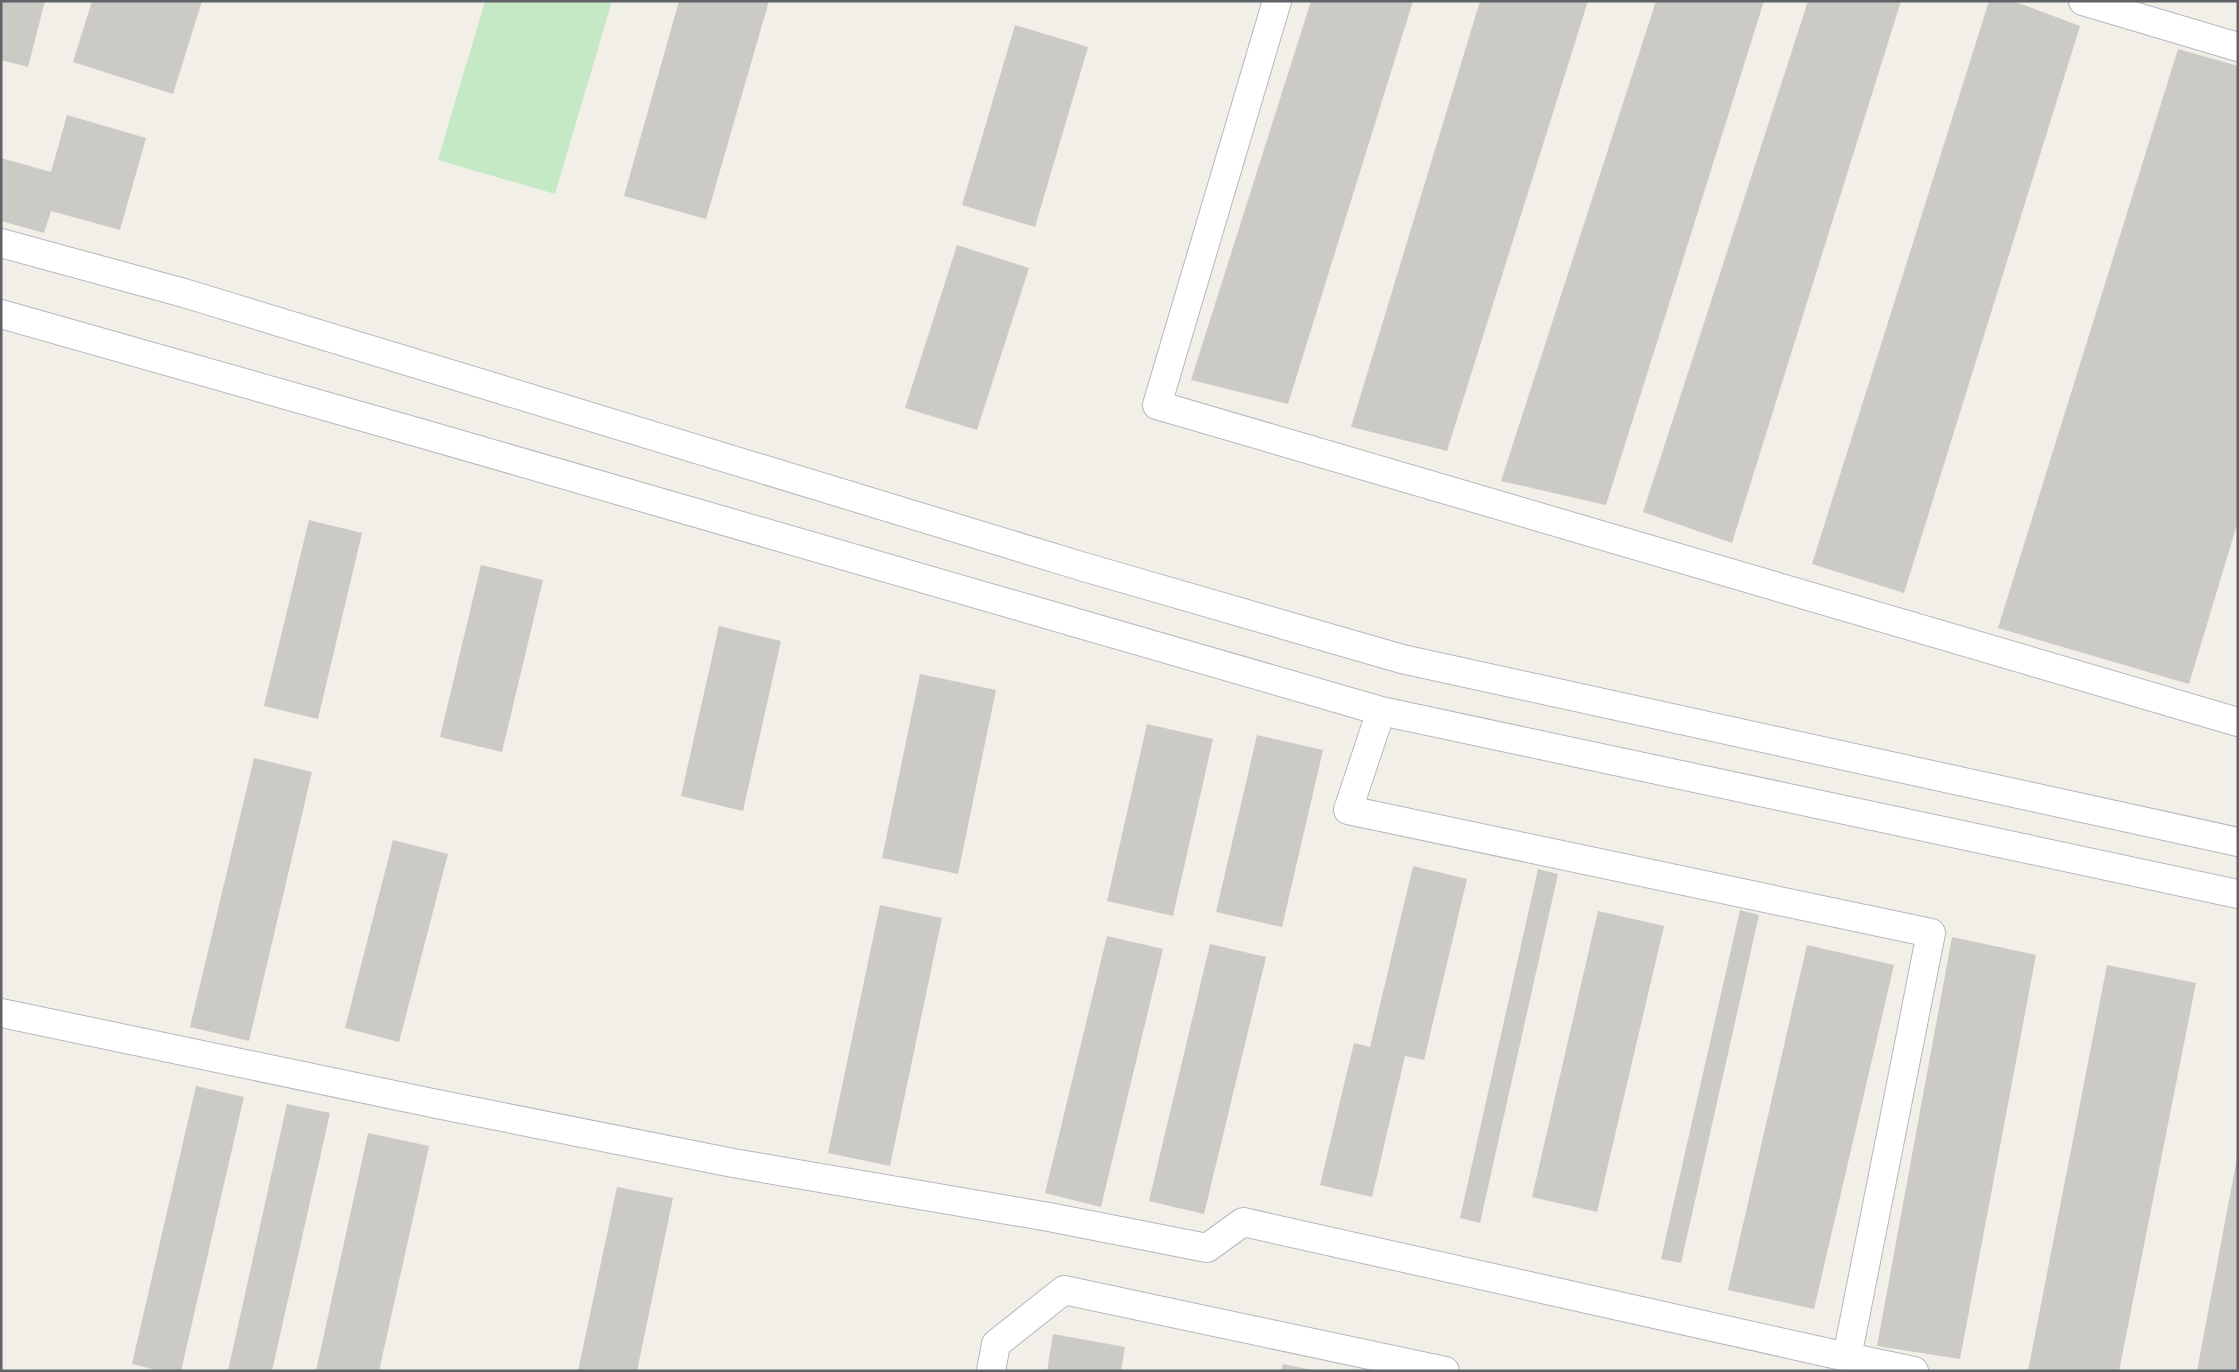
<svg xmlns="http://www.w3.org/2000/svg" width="2239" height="1372" font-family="Karla,sans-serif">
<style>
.green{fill:#c5e8c5}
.building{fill:#cccac5}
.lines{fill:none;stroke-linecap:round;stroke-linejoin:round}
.street-casing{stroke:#b5b8bc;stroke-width:30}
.street{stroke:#fff;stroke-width:28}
</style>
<rect width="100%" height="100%" fill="#f1efe8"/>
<path class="green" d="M485,1H612L555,194L438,160Z"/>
<path class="building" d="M1,1H45L28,67L1,60Z
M92,1H202L173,94L73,62Z
M679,1H769L706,219L624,196Z
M1311,1H1413L1288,404L1191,380Z
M1480,1H1588L1447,451L1351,427Z
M1656,1H1764L1606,505L1501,481Z
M1808,1H1901L1732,543L1643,512Z
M1989,1H2013L2080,26L1904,593L1812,564Z
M1015,25L1088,47L1035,227L962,205Z
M2178,49L2238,66V521L2189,684L1998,628Z
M67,115L146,138L120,230L51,211L44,233L1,221V158L51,172Z
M957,245L1029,268L977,430L905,408Z
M309,520L362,533L318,719L264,706Z
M481,565L543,580L502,752L440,737Z
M719,626L781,641L743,811L681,796Z
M920,674L996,690L958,874L882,858Z
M1147,724L1213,739L1173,916L1107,901Z
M1257,735L1323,750L1282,927L1216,912Z
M254,758L312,772L249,1041L190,1027Z
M393,840L448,854L399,1042L345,1028Z
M1413,866L1467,879L1424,1060L1405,1056L1372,1197L1320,1185L1354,1043L1370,1047Z
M1538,869L1558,874L1480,1223L1460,1218Z
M880,905L942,918L890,1166L828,1153Z
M1740,910L1759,915L1681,1263L1661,1259Z
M1598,911L1664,926L1597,1212L1532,1197Z
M1107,936L1163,949L1101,1207L1045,1193Z
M1952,937L2036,955L1960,1359L1877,1346Z
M1210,944L1266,957L1204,1214L1149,1201Z
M1807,945L1894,965L1814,1309L1728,1290Z
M2107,965L2196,983L2119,1371H2028Z
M196,1086L244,1097L181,1371H160L132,1364Z
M287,1104L330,1113L272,1371H228Z
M368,1133L429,1146L379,1371H316Z
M2237,1158L2238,1371H2197Z
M617,1187L673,1198L637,1371H578Z
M1053,1334L1125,1347L1121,1371H1047Z
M1283,1364L1312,1370V1371H1281Z"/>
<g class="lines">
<defs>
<path id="street" d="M1277,1L1157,405L2238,722
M2083,1L2238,47
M1,243L184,293L1084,567L1402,659L2238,842
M1,314L420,433L1381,711L2238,894
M1381,711L1348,810L1931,933L1847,1357L1914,1371
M1,1013L437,1104L733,1163L1049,1217L1207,1248L1243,1222L1847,1357
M991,1371L996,1344L1064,1290L1445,1371"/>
</defs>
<use href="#street" class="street-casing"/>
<use href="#street" class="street"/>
</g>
<rect width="2239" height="1372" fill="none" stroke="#5f6368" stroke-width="5"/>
</svg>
